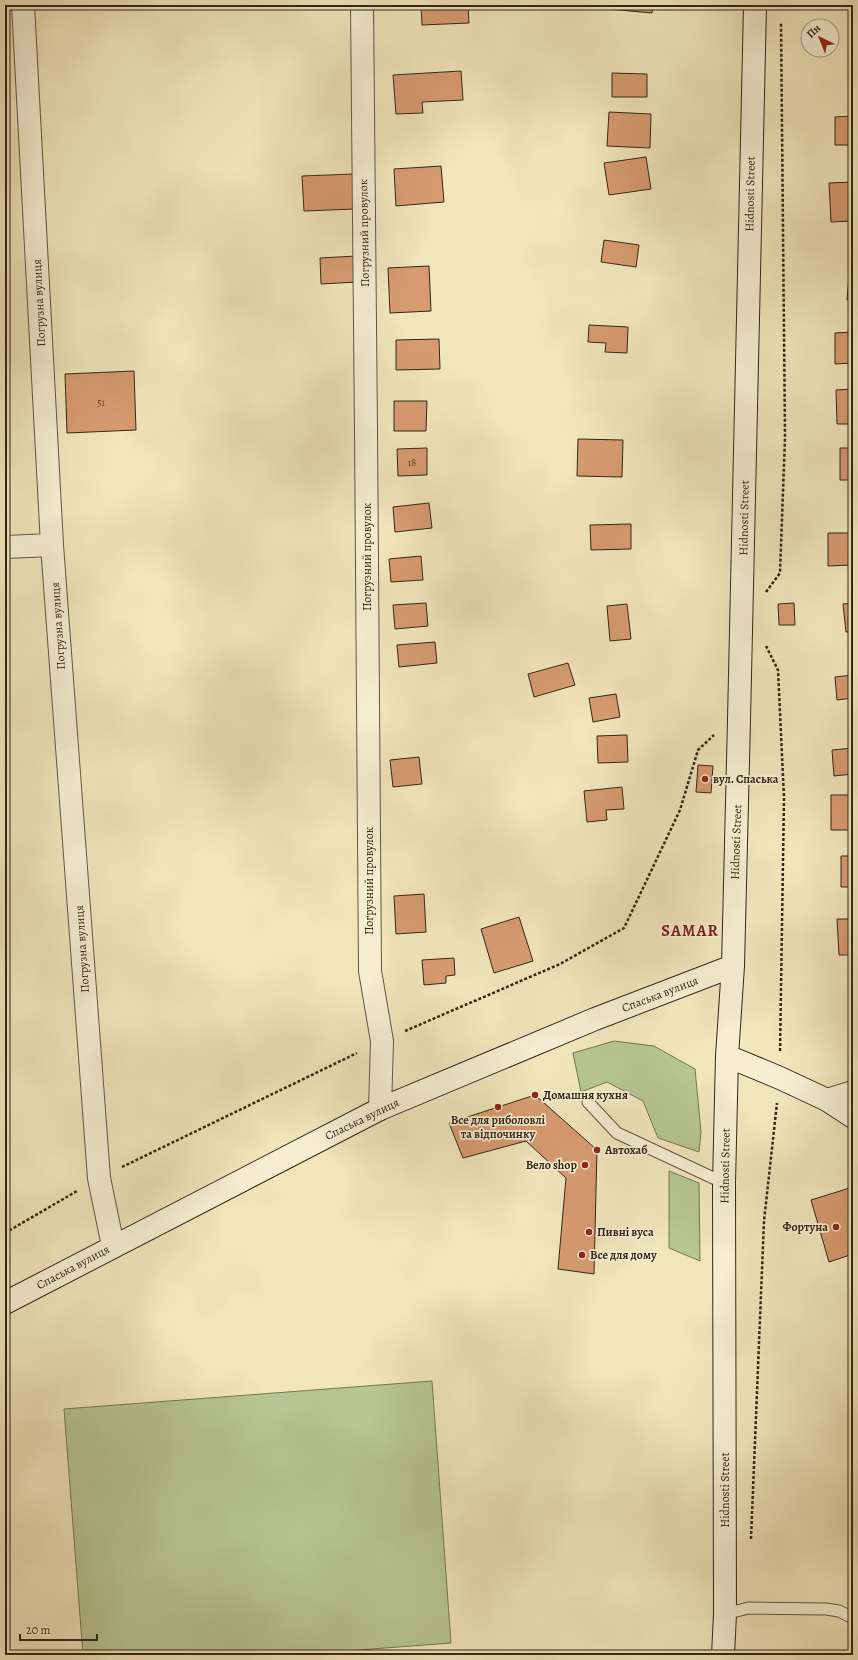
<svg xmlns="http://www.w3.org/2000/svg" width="858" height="1660" font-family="Alegreya,serif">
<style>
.green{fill:#b6c593;stroke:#747654}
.building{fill:#d79b70;stroke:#332615}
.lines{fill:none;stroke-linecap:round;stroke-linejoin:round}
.lane-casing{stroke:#62563f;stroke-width:13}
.street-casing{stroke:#62563f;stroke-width:24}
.secondary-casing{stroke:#332615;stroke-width:24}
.path{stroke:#332615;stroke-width:2.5;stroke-dasharray:3 2;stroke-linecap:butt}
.lane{stroke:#f6eed3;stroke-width:11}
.street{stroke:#f6eed3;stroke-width:22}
.secondary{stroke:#f6eed3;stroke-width:22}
.poi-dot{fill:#8f2418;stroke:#f6eed3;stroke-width:1.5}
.labels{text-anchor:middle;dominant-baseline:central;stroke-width:3.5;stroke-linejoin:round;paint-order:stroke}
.number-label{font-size:10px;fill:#5c432c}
.street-label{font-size:12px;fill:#332615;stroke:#f6eed3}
.poi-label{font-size:12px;font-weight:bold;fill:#332615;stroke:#f6eed3;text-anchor:start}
.district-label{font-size:16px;font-weight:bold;letter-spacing:1px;fill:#7a1f14;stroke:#f6eed3}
</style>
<rect width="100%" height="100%" fill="#f1e5bc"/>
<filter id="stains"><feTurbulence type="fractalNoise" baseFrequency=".005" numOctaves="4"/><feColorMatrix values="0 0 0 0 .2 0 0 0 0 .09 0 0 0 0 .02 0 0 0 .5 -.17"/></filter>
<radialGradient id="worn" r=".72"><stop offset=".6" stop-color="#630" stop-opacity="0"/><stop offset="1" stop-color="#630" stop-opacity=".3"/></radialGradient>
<path class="green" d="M614,1041L654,1046L695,1069L701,1132L699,1152L658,1138L643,1101L607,1082L581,1092L573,1053Z
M669,1171L699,1183L700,1261L669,1248Z
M432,1381L451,1643L292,1655H83L64,1409Z"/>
<path class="building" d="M421,5H468L469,23L422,25Z
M608,5H653L652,13L608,9Z
M461,71L463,100L422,102L423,113L396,114L393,75Z
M612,73L647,74V97H612Z
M609,112L651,114L650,148L607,146Z
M853,116V145H835V117Z
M646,157L651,189L609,195L604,163Z
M441,166L444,202L396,206L394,169Z
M354,174L355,209L304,211L302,176Z
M853,182V221L831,222L829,183Z
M604,240L639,245L636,267L601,262Z
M356,256L357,282L321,284L320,258Z
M429,266L431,311L390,313L388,268Z
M849,277H853V300H847Z
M589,325L628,327L627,353L605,352L606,343L588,342Z
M853,332V363L835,364V333Z
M439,339L440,369L396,370V340Z
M134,371L136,430L67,433L65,374Z
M853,389V424H837L836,390Z
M394,401H427L426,431H394Z
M578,439L623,440L622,477L577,476Z
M427,448V475L398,476L397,449Z
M840,448H853V480H840Z
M429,503L432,528L395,532L393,507Z
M631,524V549L591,550L590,525Z
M828,533H853V565L828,566Z
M421,556L423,580L391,582L389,559Z
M426,603L428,626L395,629L393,605Z
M794,603L795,625H779L778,604Z
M853,603V632H846L843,604Z
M627,604L631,639L610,641L607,606Z
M435,642L437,663L399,667L397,645Z
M568,663L575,685L534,697L528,674Z
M853,675V698L837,700L835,677Z
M616,694L620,717L593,722L589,698Z
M627,735L628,762L598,763L597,736Z
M853,748V774L834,776L832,750Z
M419,757L422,784L393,787L390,760Z
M698,765L713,766L711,793L696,792Z
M622,787L624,809L606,810L607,820L587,822L584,791Z
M831,795H853V830H831Z
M841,856H853V887H841Z
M424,894L426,932L396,934L394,896Z
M849,907H853V955H839L837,919H850Z
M519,917L533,961L494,973L481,929Z
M454,958L455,975L446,976V983L424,985L422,960Z
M535,1095L597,1150L594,1274L558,1269L566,1178L526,1141L463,1158L449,1123Z
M853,1187V1254L829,1262L811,1200Z"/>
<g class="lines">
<defs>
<path id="lane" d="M588,1102L617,1133L724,1183
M725,1614L748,1608L826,1609L839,1611L853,1618"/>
<path id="street" d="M23,5L52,545L99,1178L113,1246
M362,5L366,431L370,971L382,1041L380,1109
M5,547L52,545
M827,1100L853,1092"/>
<path id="secondary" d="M727,1056L780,1078L827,1100L853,1117
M5,1303L380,1109L595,1019L733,966
M723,1655L725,1614L724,1183L727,1056L733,966L739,720L755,5"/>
</defs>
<use href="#lane" class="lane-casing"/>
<use href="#street" class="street-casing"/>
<use href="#secondary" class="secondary-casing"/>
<path class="path" d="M766,592L780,573L785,437L781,23
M766,646L778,670L784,798L780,1052
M405,1031L560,964L624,928L680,810L698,750L714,735
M122,1167L357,1053
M5,1233L77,1191
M751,1539L764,1221L777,1103"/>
<use href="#lane" class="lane"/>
<use href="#street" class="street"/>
<use href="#secondary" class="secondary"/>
</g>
<g class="poi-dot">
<circle cx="705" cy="779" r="4"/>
<circle cx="535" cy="1095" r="4"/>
<circle cx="498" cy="1107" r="4"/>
<circle cx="597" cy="1150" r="4"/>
<circle cx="585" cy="1165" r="4"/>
<circle cx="836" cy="1227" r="4"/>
<circle cx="589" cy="1232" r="4"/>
<circle cx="582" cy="1255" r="4"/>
</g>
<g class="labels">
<g class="number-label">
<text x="101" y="402">51</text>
<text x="412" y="462">18</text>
</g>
<g class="street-label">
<text transform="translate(750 194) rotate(-89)">Hidnosti Street</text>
<text transform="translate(364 233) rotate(-91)">Погрузний провулок</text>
<text transform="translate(39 303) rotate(-93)">Погрузна вулиця</text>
<text transform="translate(744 518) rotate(-89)">Hidnosti Street</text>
<text transform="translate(367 557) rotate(-90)">Погрузний провулок</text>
<text transform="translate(58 626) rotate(-94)">Погрузна вулиця</text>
<text transform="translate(736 842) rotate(-88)">Hidnosti Street</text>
<text transform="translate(369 881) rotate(-90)">Погрузний провулок</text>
<text transform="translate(82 949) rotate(-94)">Погрузна вулиця</text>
<text transform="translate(660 994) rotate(-21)">Спаська вулиця</text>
<text transform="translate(362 1119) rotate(-26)">Спаська вулиця</text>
<text transform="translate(725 1166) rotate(-89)">Hidnosti Street</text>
<text transform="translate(73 1267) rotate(-28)">Спаська вулиця</text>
<text transform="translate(725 1490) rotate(-90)">Hidnosti Street</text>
</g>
<g class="poi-label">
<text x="713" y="779">вул. Спаська</text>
<text x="543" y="1095">Домашня кухня</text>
<text x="498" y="1120" text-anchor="middle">Все для риболовлі<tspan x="498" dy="14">та відпочинку</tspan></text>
<text x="605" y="1150">Автохаб</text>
<text x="577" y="1165" text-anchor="end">Вело shop</text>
<text x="828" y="1227" text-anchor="end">Фортуна</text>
<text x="597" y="1232">Пивні вуса</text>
<text x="590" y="1255">Все для дому</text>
</g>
<g class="district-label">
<text x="690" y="931">SAMAR</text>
</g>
</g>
<rect width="858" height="1660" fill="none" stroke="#f1e5bc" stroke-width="20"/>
<rect x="6" y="6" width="846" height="1648" fill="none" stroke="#332615" stroke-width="2"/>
<rect x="10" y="10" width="838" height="1640" fill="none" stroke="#332615"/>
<g transform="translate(820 38) rotate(317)"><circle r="19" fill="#f6eed3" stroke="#a89e87"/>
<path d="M0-3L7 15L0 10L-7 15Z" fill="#8f2418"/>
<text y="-6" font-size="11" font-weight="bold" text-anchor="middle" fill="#332615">Пн</text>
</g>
<path d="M20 1634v6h77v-6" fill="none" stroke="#332615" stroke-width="2"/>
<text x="26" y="1634" font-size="12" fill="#332615" stroke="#f6eed3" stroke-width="3" paint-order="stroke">20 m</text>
<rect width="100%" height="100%" filter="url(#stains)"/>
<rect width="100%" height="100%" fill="url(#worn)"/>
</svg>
